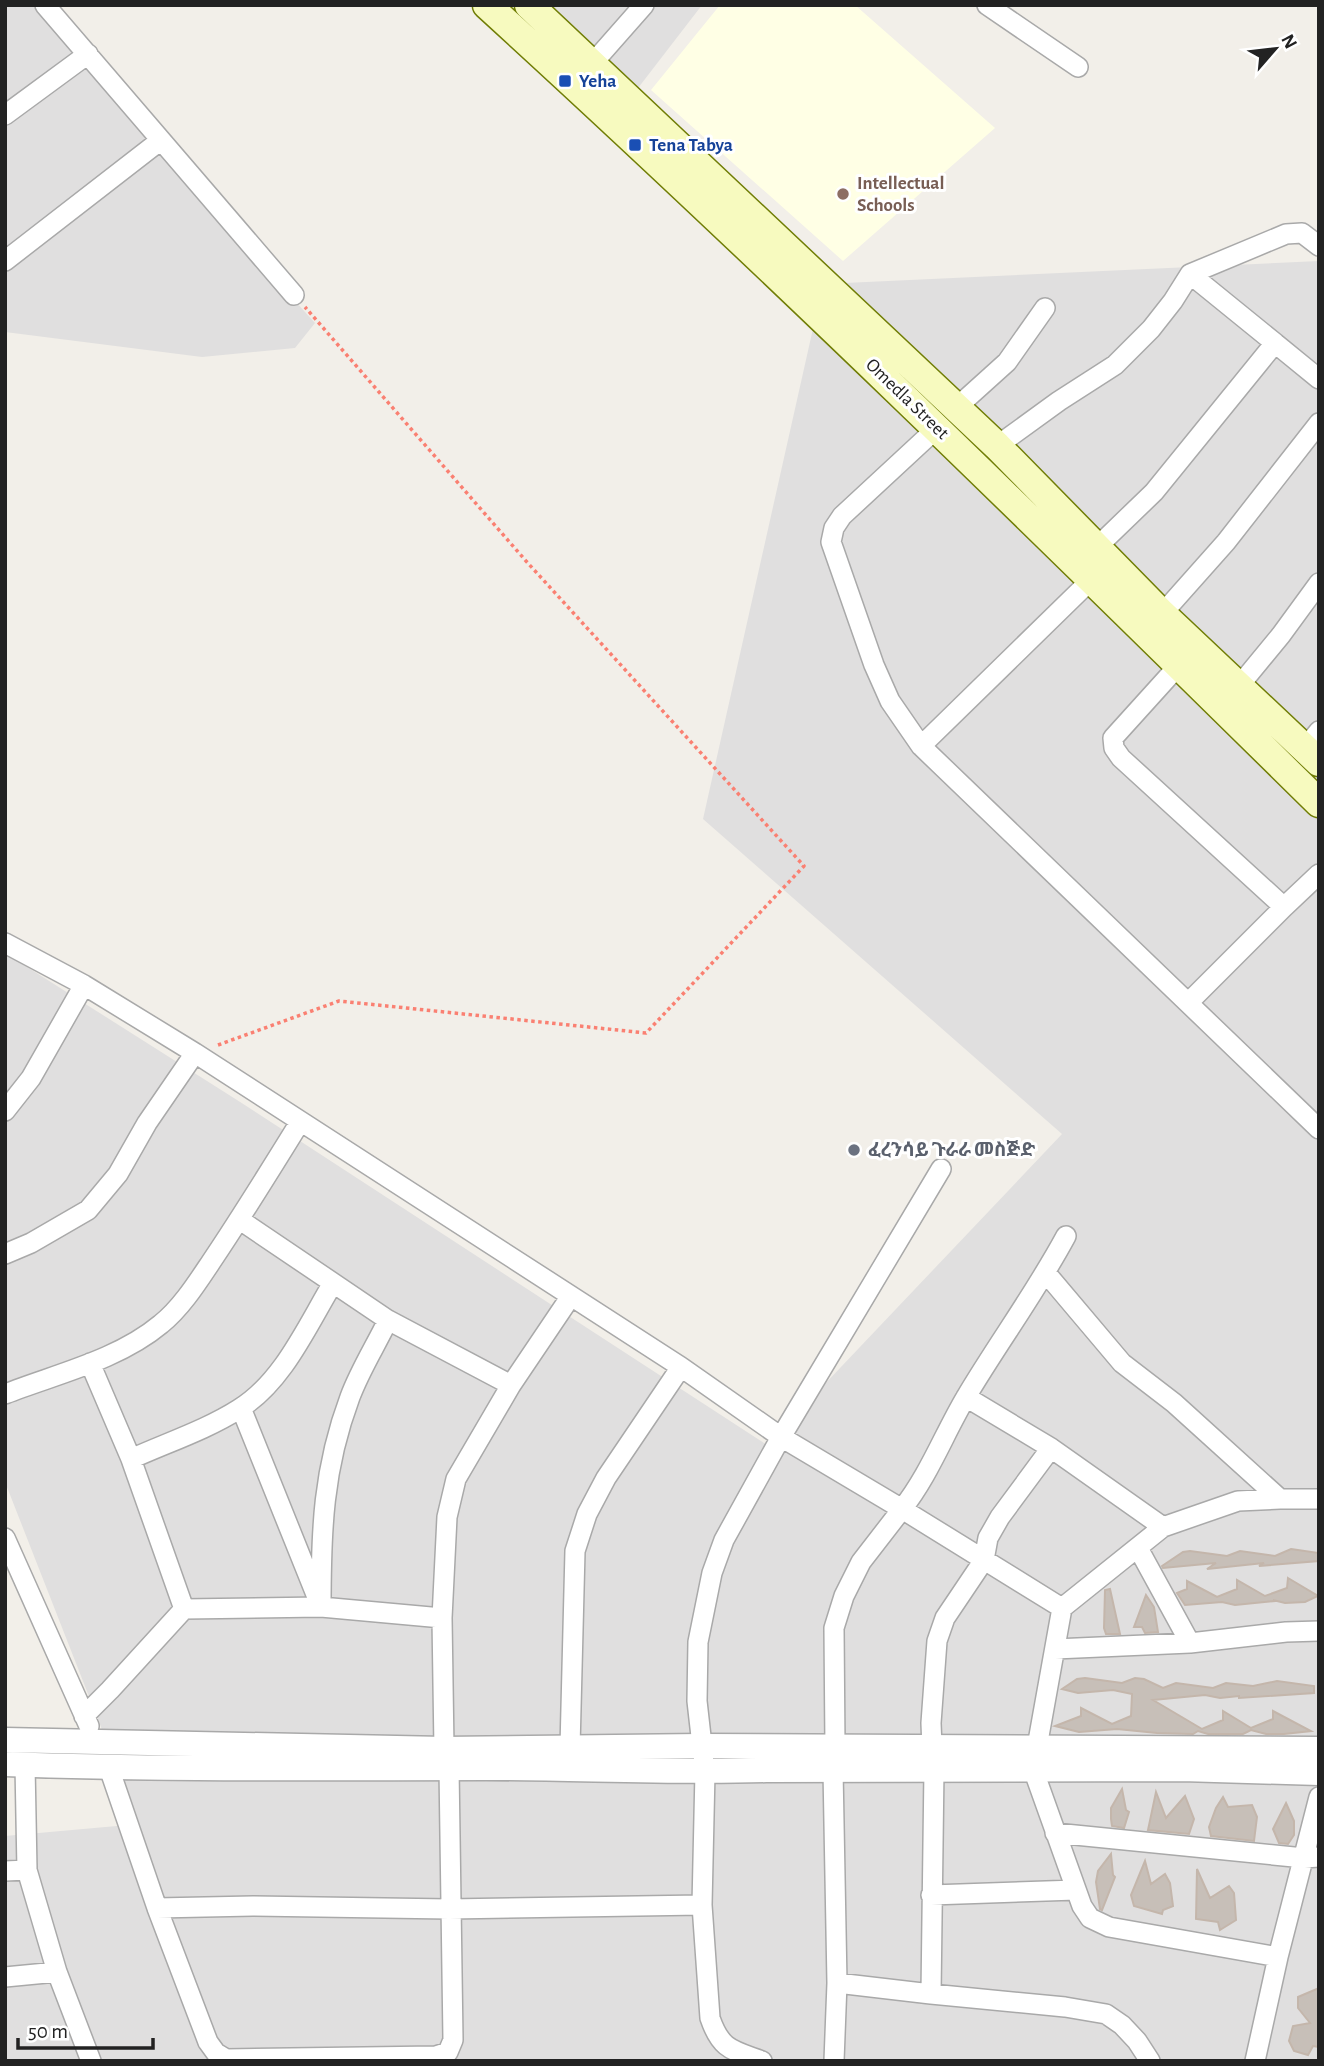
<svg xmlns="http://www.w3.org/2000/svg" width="1324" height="2066" font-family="'Alegreya Sans','Noto Sans Ethiopic',sans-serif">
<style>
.residential{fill:#e0dfdf}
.education{fill:#ffffe5}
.building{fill:#c7bfb8;stroke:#c4b6ab;stroke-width:2}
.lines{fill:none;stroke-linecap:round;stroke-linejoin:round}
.minor-casing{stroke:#a9a9a9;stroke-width:22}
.tertiary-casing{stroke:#a9a9a9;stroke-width:27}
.secondary-casing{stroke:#707d05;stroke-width:31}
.path{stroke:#fa8072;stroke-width:3.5;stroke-dasharray:3.5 3.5;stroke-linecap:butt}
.minor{stroke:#fff;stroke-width:19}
.tertiary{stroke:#fff;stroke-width:24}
.secondary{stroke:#f7fabf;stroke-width:28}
.transit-dot{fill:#1a4fb4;stroke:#fff;stroke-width:2.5}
.education-dot{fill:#8d6e63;stroke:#fff;stroke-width:2.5}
.worship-dot{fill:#6b7280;stroke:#fff;stroke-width:2.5}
.labels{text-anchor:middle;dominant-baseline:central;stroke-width:6;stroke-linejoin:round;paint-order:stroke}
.transit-label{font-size:19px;font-weight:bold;fill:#164399;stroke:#fff;text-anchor:start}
.education-label{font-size:19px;font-weight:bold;fill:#785e54;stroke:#fff;text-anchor:start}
.street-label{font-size:19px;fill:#222;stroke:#fff}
.worship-label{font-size:19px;font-weight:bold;fill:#5b616d;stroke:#fff;text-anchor:start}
</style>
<rect width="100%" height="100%" fill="#f2efe9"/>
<path class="residential" d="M5,5H34L197,193L315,323L295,348L202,357L5,332Z
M520,5H702L625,105Z
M1319,261V2061H5V1836L139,1824L5,1482V953L237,1100L767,1445L1062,1134L703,819L823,284Z"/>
<path class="education" d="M720,5H855L995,128L843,261L651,90Z"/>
<path class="building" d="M1291,1549L1319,1553V1561L1259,1566L1264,1563L1207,1569L1216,1563L1163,1568L1162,1566L1183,1552L1190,1551L1227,1556L1240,1551L1275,1556Z
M1288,1578L1318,1596L1305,1602L1285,1603L1273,1600L1275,1601L1235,1605L1222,1602L1185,1605L1177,1593L1187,1589V1581L1217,1597L1237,1589V1580L1265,1596L1287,1588Z
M1110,1589L1120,1634H1106L1104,1628L1105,1590Z
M1146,1595L1154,1607L1158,1632L1145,1633L1142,1627H1134Z
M1085,1678L1122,1683L1135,1678L1144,1679L1163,1688L1176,1683L1213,1688L1226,1683L1253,1686L1277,1681L1314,1686V1693L1239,1698V1696L1220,1698L1205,1695L1153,1700L1202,1729L1223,1720V1711L1251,1728L1273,1719V1711L1311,1731L1284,1734H1266L1251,1730L1243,1734H1208L1198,1731L1193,1734L1157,1733L1117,1729L1079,1732L1055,1726L1081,1716V1708L1112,1724L1131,1716L1132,1694L1113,1690L1078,1693L1062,1689L1077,1679Z
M1122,1789L1126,1810L1129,1812L1124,1828L1112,1826L1111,1819V1808Z
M1156,1792L1166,1818L1185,1796L1194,1819L1189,1834L1148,1830Z
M1223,1797L1228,1807L1252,1805L1257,1817L1254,1841L1211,1836L1209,1827L1216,1808Z
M1286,1803L1294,1821V1835L1288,1844L1279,1843L1273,1829Z
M1111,1854L1113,1875L1115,1877L1102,1910L1100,1909L1096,1882L1098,1871Z
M1145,1861L1151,1884L1165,1874L1170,1883L1173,1906L1163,1910L1162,1914L1134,1906L1131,1895Z
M1197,1869L1210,1898L1229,1886L1234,1893L1236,1920L1220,1930L1218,1922L1196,1919Z
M1319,1988V2047L1313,2046L1308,2055L1294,2051L1289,2041L1293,2026L1310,2023L1298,2008V1997Z"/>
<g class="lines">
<defs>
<path id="minor" d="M45,5L294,295
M987,5L1078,67
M592,64L644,5
M5,115L88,54
M5,261L161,140
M1275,343L1190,274L1286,234L1302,233L1319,246
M956,408L1007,362L1045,308
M937,428L842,516L834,528L831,542L874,665L890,701L921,746L1319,1129
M997,446L1059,401L1115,365L1151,329L1173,301L1190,274
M1096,548L1154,492L1275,343L1319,379
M1162,614L1226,542L1319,423
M1179,665L1113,738L1114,748L1121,758L1284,907L1319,874
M1239,686L1281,635L1319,583
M921,746L1092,579
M1305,748L1319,731
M5,943L84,985L195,1053L681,1367L781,1437L902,1509C929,1475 944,1434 966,1397C998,1343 1036,1292 1066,1236
M1189,1002L1284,907
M5,1111L31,1078L84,985
M240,1220L388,1320L511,1385L571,1296
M5,1254L31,1243L88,1210L118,1174L147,1123L195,1053
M1046,1273L1122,1363L1174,1403L1280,1499L1238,1501L1163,1527L1051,1448
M90,1363L131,1459
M5,1394C56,1374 118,1360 161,1324C181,1308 197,1283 211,1262C242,1216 271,1169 300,1122
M241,1408L321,1607C321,1530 323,1469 350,1397C360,1370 376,1345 388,1320
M1280,1499H1319
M5,1538L89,1726
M1138,1548L1190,1643
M184,1609L321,1607L442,1618L447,1517L456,1479L511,1385
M442,1618L444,1749
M1055,1649L1190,1643L1286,1632L1319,1631
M84,1716L110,1690L184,1609L131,1459C166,1443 206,1430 239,1409C283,1382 307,1326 333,1283
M570,1747L575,1551L587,1514L606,1478L681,1367
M1037,1747L1062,1608L1163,1527
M835,1748L834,1628L844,1596L861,1562L902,1509L1062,1608
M932,1748L931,1723L937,1641L945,1618L984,1560L988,1538L1000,1517L1051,1448L966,1397
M25,1765L27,1870L57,1972L91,2061
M109,1768L157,1908L253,1906L449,1909L702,1905L710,2018C721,2050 732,2050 762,2061
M1033,1769L1082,1906L1090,1918L1109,1927L1278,1957
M833,1770L837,1983L834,2061
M1055,1833L1304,1858L1319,1857
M5,1871L27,1870
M931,1895L1076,1890
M702,1905L705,1772L697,1701L698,1642L712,1573L724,1540L781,1437L941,1169
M157,1908L208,2042L216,2053L226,2059L436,2056L448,2052L453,2040L449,1768
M5,1977L57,1972
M837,1983L931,1994L934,1769
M931,1994L1065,2007L1106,2014L1122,2025L1137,2041L1150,2061
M1255,2061L1278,1957L1319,1797"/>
<path id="tertiary" d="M5,1740L444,1749L701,1746L1319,1749
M5,1764C165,1770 326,1768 486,1768C580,1768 673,1773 766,1770L1182,1769L1319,1773"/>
<path id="secondary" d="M487,5C771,264 1045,533 1319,803
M529,5L997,446L1162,614L1319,762"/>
</defs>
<use href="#minor" class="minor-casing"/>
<use href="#tertiary" class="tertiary-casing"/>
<use href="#secondary" class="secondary-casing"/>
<path class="path" d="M218,1045L339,1001L646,1033L804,866L526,561L305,307"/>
<use href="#minor" class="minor"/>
<use href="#tertiary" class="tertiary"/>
<use href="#secondary" class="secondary"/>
</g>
<g class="transit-dot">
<rect x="558" y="74" width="14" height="14" rx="3.5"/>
<rect x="628" y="138" width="14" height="14" rx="3.5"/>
</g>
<circle class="education-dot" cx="843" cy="194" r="7"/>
<circle class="worship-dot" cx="854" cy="1150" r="7"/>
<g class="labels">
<g class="transit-label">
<text x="579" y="81">Yeha</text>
<text x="649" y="145">Tena Tabya</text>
</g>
<g class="education-label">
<text x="857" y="183">Intellectual<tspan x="857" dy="22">Schools</tspan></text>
</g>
<g class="street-label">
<text transform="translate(907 399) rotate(44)">Omedla Street</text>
</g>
<g class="worship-label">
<text x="868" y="1150">ፈረንሳይ ጉራራ መስጅድ</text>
</g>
</g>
<rect width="1324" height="2066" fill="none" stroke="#222222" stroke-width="14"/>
<g transform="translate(1275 49) rotate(62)" stroke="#ffffff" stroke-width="5" paint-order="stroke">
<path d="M0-5L12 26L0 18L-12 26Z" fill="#222222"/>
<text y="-10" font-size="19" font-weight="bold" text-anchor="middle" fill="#222222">N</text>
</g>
<path d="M18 2038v10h135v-10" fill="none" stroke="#222222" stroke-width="3.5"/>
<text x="28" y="2038" font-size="21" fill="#222222" stroke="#ffffff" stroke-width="5" paint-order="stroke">50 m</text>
</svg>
